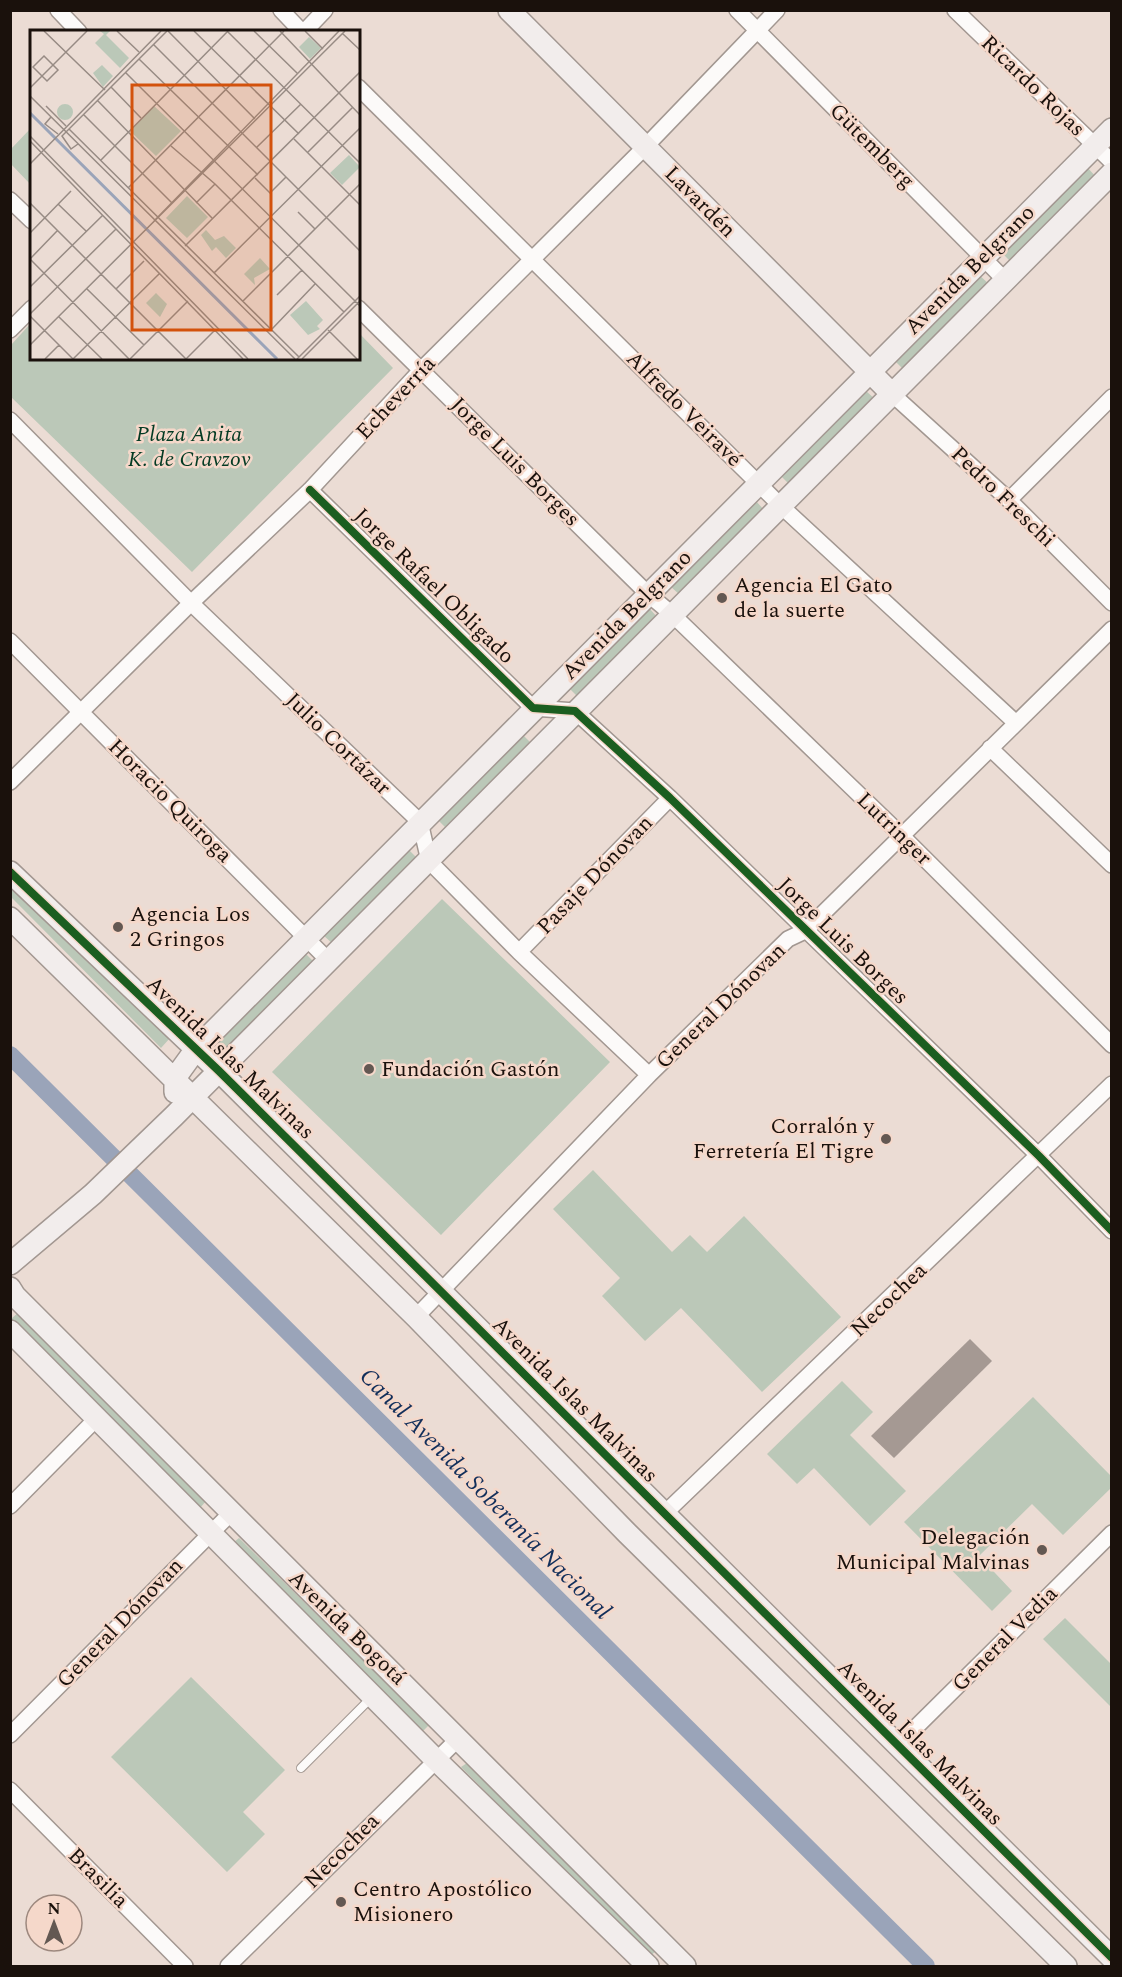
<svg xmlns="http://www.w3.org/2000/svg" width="1122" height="1977" font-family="Spectral,serif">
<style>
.green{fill:#bbc8b8}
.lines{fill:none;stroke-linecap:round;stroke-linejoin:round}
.canal{stroke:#9aa4b9;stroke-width:18}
.building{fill:#a59993}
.lane-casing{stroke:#a29791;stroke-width:10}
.street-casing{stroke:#a29791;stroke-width:18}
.secondary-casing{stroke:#a29791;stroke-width:24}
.lane{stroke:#fcfaf9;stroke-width:8}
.street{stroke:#fcfaf9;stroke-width:15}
.secondary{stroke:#f2edec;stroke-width:21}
.cycleway-casing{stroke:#f5d8ca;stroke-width:11}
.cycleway{stroke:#1b5e20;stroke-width:8}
.poi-dot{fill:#635852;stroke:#f5d8ca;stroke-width:2}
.labels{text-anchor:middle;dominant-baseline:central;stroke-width:5;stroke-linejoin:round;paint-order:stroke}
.street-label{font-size:22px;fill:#1a110c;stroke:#f5d8ca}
.park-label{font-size:22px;font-style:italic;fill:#033a23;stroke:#f5d8ca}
.poi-label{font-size:22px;fill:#1a110c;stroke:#f5d8ca;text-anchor:start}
.water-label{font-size:24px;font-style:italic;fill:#122f5b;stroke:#f5d8ca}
.inset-river{fill:none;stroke:#9aa4b9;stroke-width:3}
.inset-road{fill:none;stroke:#978b84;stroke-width:1.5}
.view{fill:#d3520c;fill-opacity:0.15;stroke:#d3520c;stroke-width:3}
.inset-edge{fill:none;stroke:#1a110c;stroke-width:3}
</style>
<rect width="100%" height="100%" fill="#ebdcd4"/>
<path class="green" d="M31,128V185L10,163L11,149Z
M1087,167L1096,177L1011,262L1001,252Z
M979,275L989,284L903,369L894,360Z
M31,323L32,358H358L359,333L393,368L192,572L11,397V345Z
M866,391L876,400L790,485L781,476Z
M756,501L765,511L680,595L670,586Z
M649,608L658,618L578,697L569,688Z
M521,733L530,742L445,827L436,818Z
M409,850L418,859L333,944L323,935Z
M10,886L170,1038L161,1048L11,897Z
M442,899L610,1062L441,1235L272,1072Z
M306,954L316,964L220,1058L211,1049Z
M593,1170L672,1252L690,1235L707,1252L744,1216L841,1317L762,1392L681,1308L645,1341L602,1296L620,1278L553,1209Z
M20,1311L206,1501L200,1508L11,1319Z
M842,1381L873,1412L850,1435L906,1491L870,1526L814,1468L797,1484L767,1454Z
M1033,1397L1111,1476V1488L1063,1535L1032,1504L979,1556L1012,1591L992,1611L904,1522Z
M239,1538L429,1725L422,1732L233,1543Z
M1065,1618L1111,1664V1707L1043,1639Z
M191,1677L285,1770L243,1812L265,1834L227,1872L111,1757Z
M467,1763L656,1951L650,1956L461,1767Z"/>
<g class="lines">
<path class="canal" d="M10,1055L926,1966"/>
</g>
<path class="building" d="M970,1339L992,1361L894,1458L871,1436Z"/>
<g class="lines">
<defs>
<path id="lane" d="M301,1768L371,1698"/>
<path id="street" d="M58,10L79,32
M281,10L302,32
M737,10L1006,281
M955,10L1112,162
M304,32L325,10
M358,87L780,505L1016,723
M10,200L32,221
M358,308L648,594L673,615L901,835L1112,1045
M10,330L32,308
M891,393L1009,500L1112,603
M10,420L191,603L420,822L429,861L519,952L649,1075
M310,490L533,708L575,711L670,798L1039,1156L1112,1231
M1009,500L1112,397
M10,641L329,961
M990,748L1112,865
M10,782L191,603L310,490L422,369L645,147L777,10
M519,952L670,798
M416,1317L649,1075L788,939L805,931L1112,629
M10,1506L98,1417
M664,1514L1112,1084
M10,1735L230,1514
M898,1745L1112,1533
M10,1790L185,1966
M228,1966L459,1738"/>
<path id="secondary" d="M509,10L891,393
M10,872L219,1071L1112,1958
M10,918L416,1317L627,1533L1066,1966
M175,1092V1078L196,1049L1112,129
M10,1264L93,1194L174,1116L1112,173
M10,1288L15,1296L685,1966
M10,1331L435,1759L648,1966"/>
</defs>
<use href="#lane" class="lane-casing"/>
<use href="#street" class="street-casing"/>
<use href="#secondary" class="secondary-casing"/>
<use href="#lane" class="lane"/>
<use href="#street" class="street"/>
<use href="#secondary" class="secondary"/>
<defs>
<path id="cycleway" d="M310,490L533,708L575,711L670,798L1039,1156L1112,1231
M10,872L219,1071L1112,1958"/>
</defs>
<use href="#cycleway" class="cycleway-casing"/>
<use href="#cycleway" class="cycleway"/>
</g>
<g class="poi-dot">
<circle cx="722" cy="598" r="6"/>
<circle cx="118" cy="927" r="6"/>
<circle cx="369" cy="1069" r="6"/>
<circle cx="886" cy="1139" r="6"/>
<circle cx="1042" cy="1550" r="6"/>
<circle cx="341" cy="1902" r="6"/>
</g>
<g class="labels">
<g class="street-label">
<text transform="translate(1033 86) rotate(44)">Ricardo Rojas</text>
<text transform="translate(872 146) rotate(45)">Gütemberg</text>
<text transform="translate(700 202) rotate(45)">Lavardén</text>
<text transform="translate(970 270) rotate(-45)">Avenida Belgrano</text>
<text transform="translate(396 398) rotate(-47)">Echeverría</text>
<text transform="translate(684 409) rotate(45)">Alfredo Veiravé</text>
<text transform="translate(515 462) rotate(45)">Jorge Luis Borges</text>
<text transform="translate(1003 497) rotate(44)">Pedro Freschi</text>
<text transform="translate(434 586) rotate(44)">Jorge Rafael Obligado</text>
<text transform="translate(627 615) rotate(-45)">Avenida Belgrano</text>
<text transform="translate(338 744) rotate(44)">Julio Cortázar</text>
<text transform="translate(170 801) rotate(45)">Horacio Quiroga</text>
<text transform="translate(894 829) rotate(44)">Lutringer</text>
<text transform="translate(595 875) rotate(-46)">Pasaje Dónovan</text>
<text transform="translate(843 941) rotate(44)">Jorge Luis Borges</text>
<text transform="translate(721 1006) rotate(-44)">General Dónovan</text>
<text transform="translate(230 1058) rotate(44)">Avenida Islas Malvinas</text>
<text transform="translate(889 1300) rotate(-44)">Necochea</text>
<text transform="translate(575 1400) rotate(45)">Avenida Islas Malvinas</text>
<text transform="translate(120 1623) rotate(-46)">General Dónovan</text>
<text transform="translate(347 1628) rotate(44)">Avenida Bogotá</text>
<text transform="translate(1005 1639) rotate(-45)">General Vedia</text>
<text transform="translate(920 1743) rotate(45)">Avenida Islas Malvinas</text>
<text transform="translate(342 1851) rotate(-45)">Necochea</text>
<text transform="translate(98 1878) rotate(45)">Brasilia</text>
</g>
<g class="park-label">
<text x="189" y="434">Plaza Anita<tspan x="189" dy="25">K. de Cravzov</tspan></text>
</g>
<g class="poi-label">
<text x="734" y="585">Agencia El Gato<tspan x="734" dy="25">de la suerte</tspan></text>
<text x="130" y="914">Agencia Los<tspan x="130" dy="25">2 Gringos</tspan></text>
<text x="381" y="1069">Fundación Gastón</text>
<text x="874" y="1126" text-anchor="end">Corralón y<tspan x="874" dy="25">Ferretería El Tigre</tspan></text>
<text x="1030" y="1537" text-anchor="end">Delegación<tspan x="1030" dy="25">Municipal Malvinas</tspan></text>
<text x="353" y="1889">Centro Apostólico<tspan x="353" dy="25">Misionero</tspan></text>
</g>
<g class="water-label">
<text transform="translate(485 1494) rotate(45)">Canal Avenida Soberanía Nacional</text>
</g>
</g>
<g transform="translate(30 30)">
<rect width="330" height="330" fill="#ebdcd4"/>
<path d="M70,1H80L76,5L99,28L90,38L65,13L74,4ZM279,7L291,18L280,29L269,17ZM72,35L83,46L73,57L63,43ZM27 82a8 8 0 1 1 16 0a8 8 0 1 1-16 0ZM124,76L151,101L126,126L100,101ZM319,125L330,137L312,155L300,143ZM157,166L178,187L157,208L136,188ZM176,200L185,210L194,206L206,218L196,228L186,217L182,221L171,205ZM230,228L240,239L224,248L225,255L214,244ZM126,263L137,274L130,287L116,273ZM276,271L293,290L287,296L290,299L278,305L260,285Z" fill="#bbc8b8"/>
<path class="inset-river" d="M0,83L247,329"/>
<path class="inset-road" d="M14,1L75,60M87,1L109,22M138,1L225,89M164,1L269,104M197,1L330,133M224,1L267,43M250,1L330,85M275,1L293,19M313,4L330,20M124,15L330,221M14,26L28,40L17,51L3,37ZM109,29L228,145M95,42L330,276M81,57L111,88M0,58L57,1M0,66L265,329M68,71L182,188M16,76L36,96M53,84L142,173M21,87L15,94L28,104M39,99L269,327M0,106L218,329M264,109L330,175M0,111L213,329M48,114L41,119L32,106L137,1M141,116L185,154L314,282M227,117L271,74M277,123L323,77M71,130L198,1M0,134L131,1M225,148L240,163L256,147M98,158L254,1M0,173L156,329M166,173L185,154M28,174L56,201M268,182L285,199M124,191L309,1M0,203L41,161M155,216L330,42M0,229L99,329M0,229L27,201M184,243L330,98M0,257L73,185M57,259L114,315M86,259L114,231M247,265L272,240M213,271L330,154M0,284L86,199M0,286L43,329M29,287L72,329M242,299L285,254M298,300L327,329M0,315L315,1M15,329L29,315M43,329L129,244M100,329L158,271M156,329L185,300M267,329L330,266M272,329L330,271"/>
<path class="view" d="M102,55H241V300H102Z"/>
<rect width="330" height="330" class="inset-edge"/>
</g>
<rect width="1122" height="1977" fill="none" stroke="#1a110c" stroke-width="24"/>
<g transform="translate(54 1923)"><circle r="28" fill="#f5d8ca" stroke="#9d887e" stroke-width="1.5"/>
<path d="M0-4.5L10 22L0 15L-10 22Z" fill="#635852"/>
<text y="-9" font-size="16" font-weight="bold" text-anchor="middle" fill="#1a110c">N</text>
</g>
</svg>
